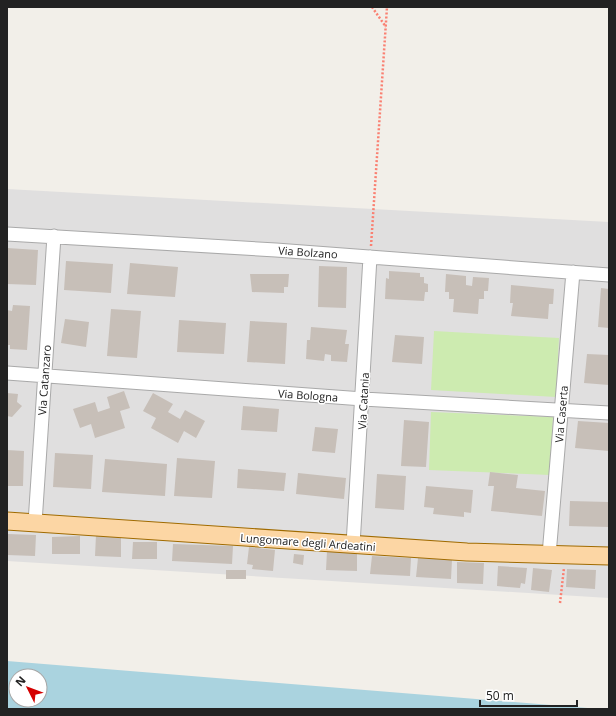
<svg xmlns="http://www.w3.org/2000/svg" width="616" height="716" font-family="'Open Sans',sans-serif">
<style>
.residential{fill:#e0dfdf}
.grass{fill:#cdebb0}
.water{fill:#aad3df;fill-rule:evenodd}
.building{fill:#c7bfb8}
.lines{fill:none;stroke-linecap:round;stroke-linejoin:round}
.minor-casing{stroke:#a9a9a9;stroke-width:15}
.major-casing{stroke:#a06b00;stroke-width:19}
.path{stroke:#fa8072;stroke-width:2.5;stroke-dasharray:2 2;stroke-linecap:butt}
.minor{stroke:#fff;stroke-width:13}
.major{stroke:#fcd6a4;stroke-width:17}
.labels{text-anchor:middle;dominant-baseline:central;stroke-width:3;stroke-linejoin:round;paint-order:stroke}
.street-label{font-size:11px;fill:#222;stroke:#fff}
</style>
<rect width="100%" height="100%" fill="#f2efe9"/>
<path class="residential" d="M7,189L609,222V598L7,561Z"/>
<path class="grass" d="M434,331L559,338L556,397L431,390Z
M431,412L553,417L550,475L429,470Z"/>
<path class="water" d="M7,661L600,709H7ZM16,676H40V700H16Z"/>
<path class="building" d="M7,248L38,250L36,285L7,284Z
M66,261L113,264L111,293L64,290Z
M130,263L178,267L175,297L127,294Z
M319,266L347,267L346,308L318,307Z
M389,271L420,273V277H424V283L428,284V292H425L424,301L385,299L386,278L389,279Z
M250,274H289L288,287H284V293L252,292Z
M446,274L466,276V285L472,286L473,277L489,278L488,291H484V299H479L478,314L453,312L454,299H449V292H445Z
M511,285L554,289L553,304H549L548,319L511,316L513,303H510Z
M601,288L609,289V328L598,327Z
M13,305L30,306L27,350L10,349V345H7V310L12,311Z
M111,309L141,311L137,358L107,356Z
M65,319L89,322L86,347L61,343Z
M179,320L226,323L224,354L177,352Z
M250,321L287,323L285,364L247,362Z
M311,327L347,330L345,344H349L347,362L331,361V355L325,354L324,361L306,359L307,340H310Z
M395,335L424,337L422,364L392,362Z
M587,354L609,355V385L584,383Z
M124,391L130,408L120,411L125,428L95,438L91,424L80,428L73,409L95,402L98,412L110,408L107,397Z
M7,393L18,394L17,402L22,406L12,417L7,416Z
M153,393L173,404L168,412L180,419L185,410L205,421L196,438L184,431L178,443L151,428L156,418L143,411Z
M243,406L279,409L277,432L241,430Z
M404,420L429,422L426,467L401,466Z
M578,421L609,423V451L575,448Z
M315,427L338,429L335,453L312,451Z
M7,450L24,451L23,486H7Z
M55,453L93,455L91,489L53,487Z
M177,458L215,461L212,498L174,496Z
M105,459L167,464L165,496L102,492Z
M238,469L286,473L284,491L237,488Z
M490,472L518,475L516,488L545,491L542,516L491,511L494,486H488Z
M298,473L346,478L344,499L296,494Z
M377,474L406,476L404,510L375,508Z
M426,486L473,490L471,513L464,512V517L433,514L434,508L424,507Z
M570,501L609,502V527L569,526Z
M8,534L36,535L35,556L7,555Z
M96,535L121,536V557L95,556Z
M80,536V554H52V537Z
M133,542H157V559H132Z
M173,544L233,546L232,564L172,561Z
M249,547L275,550L273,571L252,569L253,565L247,564Z
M327,551L357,553V571L326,570Z
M294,554L304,555L303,565L293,563Z
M372,556L411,558L410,576L370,574Z
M418,558L452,560L451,579L416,577Z
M457,562L484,563L483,584L457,583Z
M498,566L527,568L525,584L521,583L520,588L497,586Z
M533,568L552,570L549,592L531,590Z
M567,569L596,570L595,589L566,587Z
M226,570H246V579H226Z"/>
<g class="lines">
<defs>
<path id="minor" d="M7,234L276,250L609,275
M7,373L363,399L609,413
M35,523L54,236
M353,545L370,257
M549,555L573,272"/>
<path id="major" d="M7,521L467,552L609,556"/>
</defs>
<use href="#minor" class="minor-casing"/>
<use href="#major" class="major-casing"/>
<path class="path" d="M372,7L386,27
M371,246L387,7
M560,603L564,568"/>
<use href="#minor" class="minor"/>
<use href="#major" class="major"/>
</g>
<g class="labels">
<g class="street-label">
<text transform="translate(308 252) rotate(4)">Via Bolzano</text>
<text transform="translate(44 380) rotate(-86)">Via Catanzaro</text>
<text transform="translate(308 395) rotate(4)">Via Bologna</text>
<text transform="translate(363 401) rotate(-87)">Via Catania</text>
<text transform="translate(561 414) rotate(-85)">Via Caserta</text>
<text transform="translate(308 542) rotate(4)">Lungomare degli Ardeatini</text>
</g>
</g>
<rect width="616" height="716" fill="none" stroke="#222222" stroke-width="16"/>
<g transform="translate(28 688) rotate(312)"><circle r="19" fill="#ffffff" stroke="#a7a7a7"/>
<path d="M0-3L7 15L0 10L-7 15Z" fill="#d40000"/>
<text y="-6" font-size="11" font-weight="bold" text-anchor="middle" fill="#222222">N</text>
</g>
<path d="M480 700v6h97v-6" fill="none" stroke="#222222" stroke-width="2"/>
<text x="486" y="700" font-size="12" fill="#222222" stroke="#ffffff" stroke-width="3" paint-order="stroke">50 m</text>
</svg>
